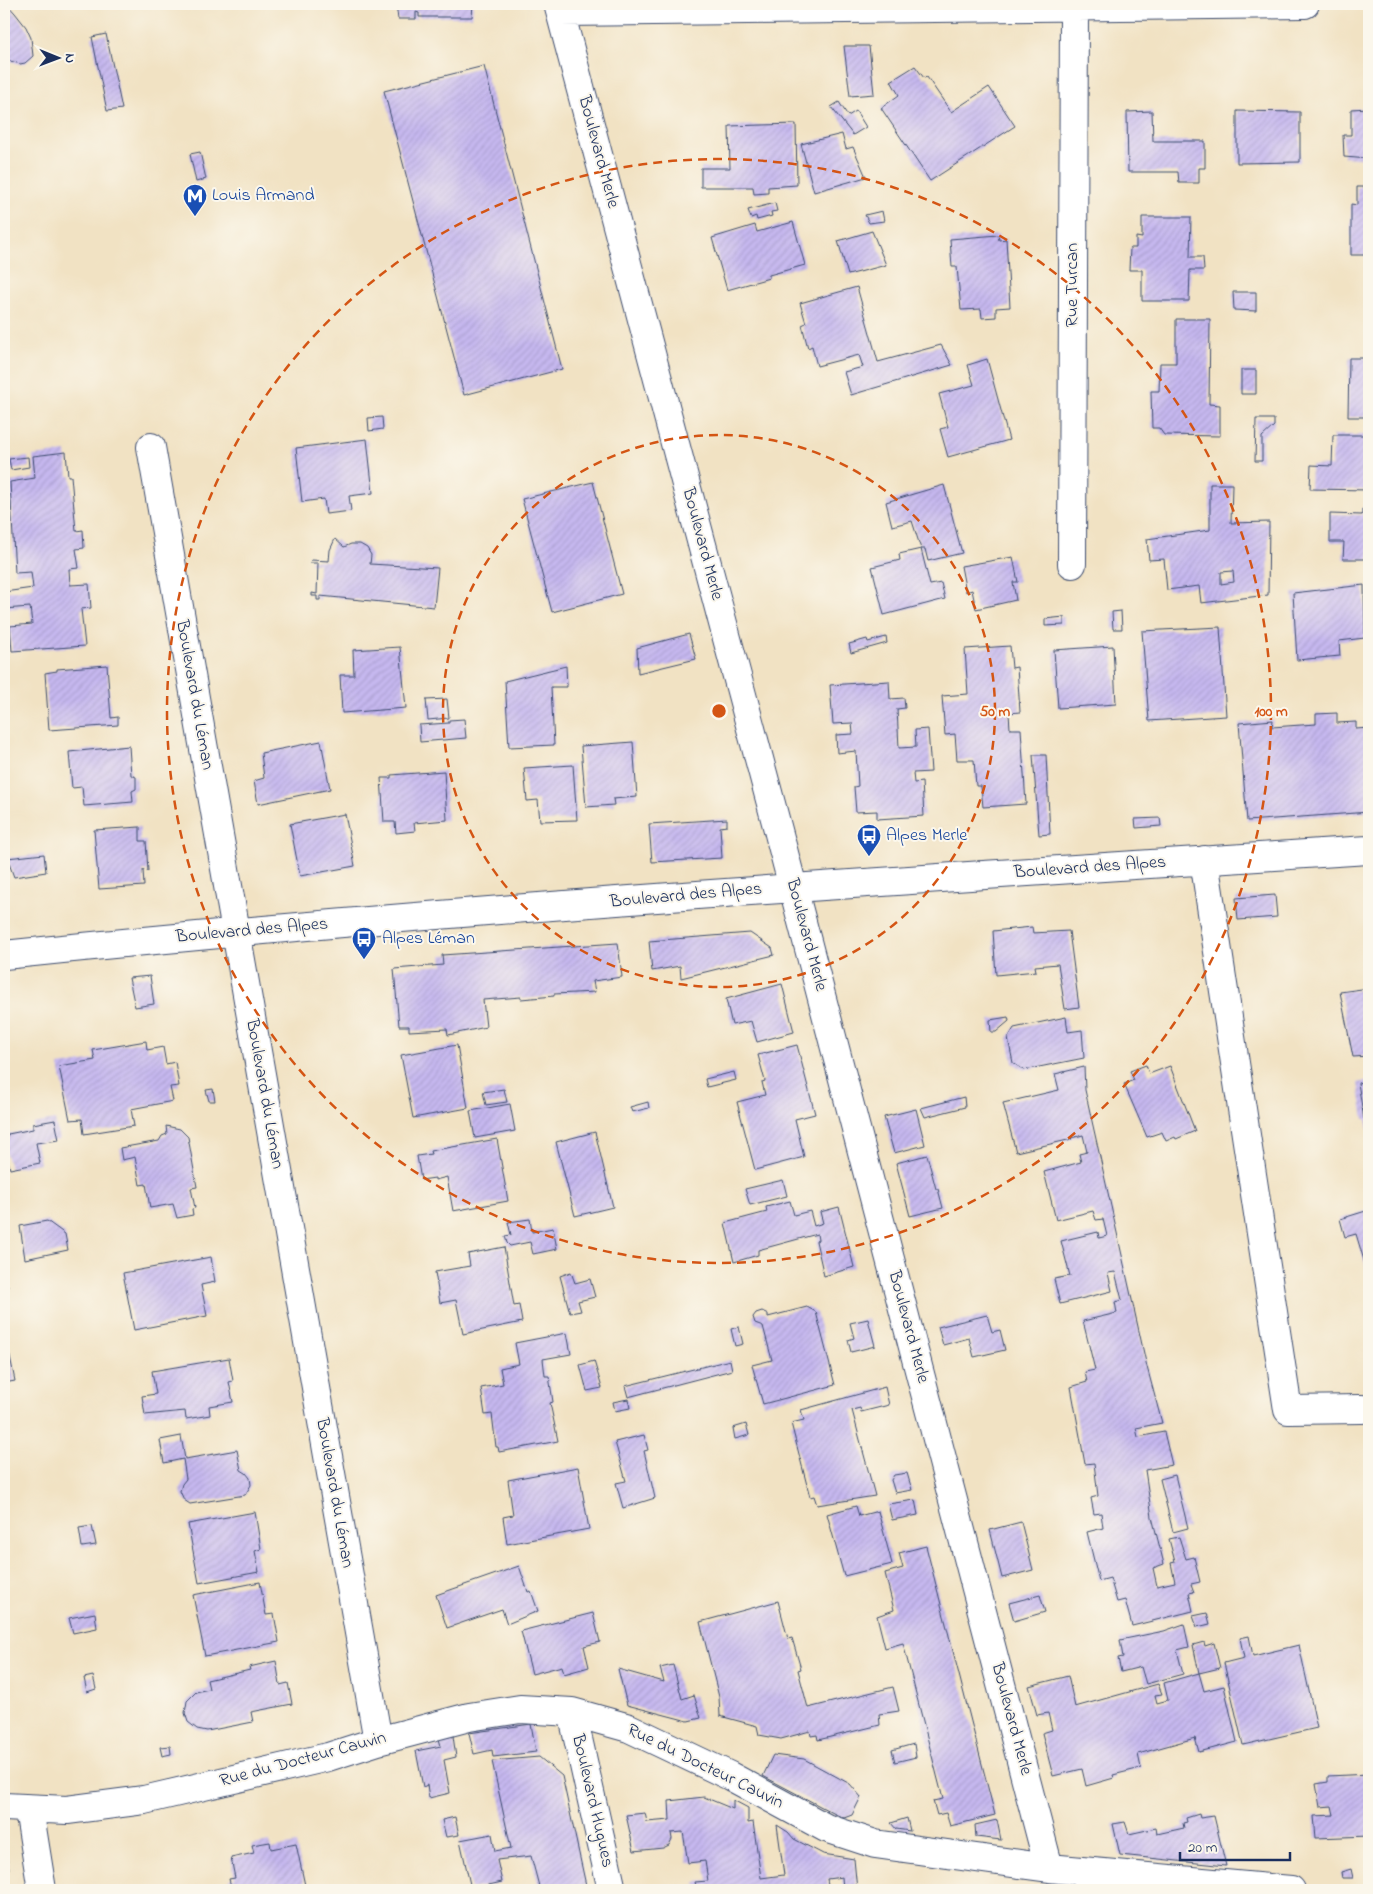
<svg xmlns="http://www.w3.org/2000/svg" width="1373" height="1894" font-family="'Indie Flower',sans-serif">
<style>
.building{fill:url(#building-hatch);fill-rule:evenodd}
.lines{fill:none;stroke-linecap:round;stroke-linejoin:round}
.minor-casing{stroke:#3b4a6d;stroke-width:30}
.minor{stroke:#fff;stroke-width:28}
.ring{fill:none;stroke:#d45514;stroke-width:2.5;stroke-dasharray:9 6}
.labels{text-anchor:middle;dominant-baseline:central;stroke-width:4;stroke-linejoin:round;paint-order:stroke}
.street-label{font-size:18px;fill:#1b2f5e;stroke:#fbf7ec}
.transit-label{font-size:18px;fill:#164399;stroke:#fbf7ec;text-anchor:start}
.centre{fill:#d45514;stroke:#fbf7ec;stroke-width:2.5}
.ring-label{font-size:15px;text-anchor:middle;font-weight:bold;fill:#d45514;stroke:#fbf7ec;stroke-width:4;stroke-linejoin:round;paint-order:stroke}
</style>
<defs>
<pattern id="building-hatch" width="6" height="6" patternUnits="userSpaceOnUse" patternTransform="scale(1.25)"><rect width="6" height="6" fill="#c6b8ef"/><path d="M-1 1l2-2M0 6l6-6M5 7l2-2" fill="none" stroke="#aa9ecf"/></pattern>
</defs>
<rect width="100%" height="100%" fill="#fbf7ec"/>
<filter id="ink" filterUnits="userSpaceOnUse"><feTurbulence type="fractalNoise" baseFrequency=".02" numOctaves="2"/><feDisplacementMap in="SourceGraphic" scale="10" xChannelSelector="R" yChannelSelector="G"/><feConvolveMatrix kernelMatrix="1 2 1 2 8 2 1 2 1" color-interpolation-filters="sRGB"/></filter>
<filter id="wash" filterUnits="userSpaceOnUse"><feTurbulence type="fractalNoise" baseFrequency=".0096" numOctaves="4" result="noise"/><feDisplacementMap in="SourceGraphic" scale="20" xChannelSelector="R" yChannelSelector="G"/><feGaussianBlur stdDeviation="1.12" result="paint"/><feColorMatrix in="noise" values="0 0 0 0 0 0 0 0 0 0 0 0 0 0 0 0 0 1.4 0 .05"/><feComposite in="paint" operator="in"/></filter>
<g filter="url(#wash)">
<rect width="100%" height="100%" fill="#f1e2c3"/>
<g id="blocks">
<path class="building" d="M4,4H7L15,13L26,27L31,38L33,56L25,63L20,64L4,59Z
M396,4H473L472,17H419V13L416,12V19H398Z
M106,34L122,109L107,111L92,37Z
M844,46H869L874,94L850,96Z
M484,66L562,369L464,395L384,91Z
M915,66L924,78L927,77L951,112L989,87L1015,126L930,181L881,108L899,95L891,81Z
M839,102L848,116L856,111L866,127L853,135L831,107Z
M1369,108V159L1344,157L1343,135H1351V109Z
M1152,111L1153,141H1205V168H1199V183H1179L1178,172H1128L1127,112Z
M1237,111L1300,112V162L1237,163Z
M796,124L797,185L768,187V193L754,194L753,187H701V168H730L729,126Z
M842,134L846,149L853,147L866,177L814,192L801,144Z
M200,152L206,179L196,182L190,154Z
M1357,187H1369V255H1351V204L1357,205Z
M775,203L777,211L771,212L772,216L757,220L756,216L751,218L748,210Z
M882,211L884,221L869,223L865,215Z
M1142,217H1191L1190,257H1203L1204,270H1190L1189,301H1142V270H1129L1130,248H1136V237L1142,238Z
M793,222L805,265L769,275V278L727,290L712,238L755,225L757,232Z
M872,231L886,265L848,275L838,241Z
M998,235L999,240L1006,239L1010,307L996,308V317L982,318L981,309L961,310L957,267H952L950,239Z
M857,287L878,362L941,345L952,365L851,395L844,372L863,367L859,355L817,366L812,346L808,348L802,325L806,323L800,303Z
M1233,292H1256V311L1234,310Z
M1176,319H1210L1209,404L1220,405V436L1164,435L1159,428H1152L1151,391H1159L1160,363H1176Z
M1349,358H1369V405H1366V417H1348Z
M987,359L1009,440L948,457L940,429L948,427L939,394L974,385L968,365Z
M1241,370H1256V394H1241Z
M382,417L383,429L369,431L368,418Z
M1256,419H1274V426L1262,437V461H1255Z
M1333,435H1369V490L1310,489L1311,465L1332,466Z
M367,439L373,493L349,496L351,511L326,514L324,499L302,502L296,448Z
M66,452L68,476H71L76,531L83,530L84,548L76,549L79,568L69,569L70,585L89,584L91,608L81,609L85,646L12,651L10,626L32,624L30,607L4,609V592L33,588L31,572L15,573L10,482L35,478L33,456Z
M28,457L29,467L11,470L9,459Z
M593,482L622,594L552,612L522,499Z
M1210,484H1232L1231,523L1269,522L1268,595L1201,603L1199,586L1167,590L1164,559L1149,560L1147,539L1210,530ZM1233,571L1234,582L1221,584V572Z
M944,485L962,553L928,561L925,549H921L912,521L892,526L886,502Z
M1362,509H1369V559H1343L1344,542H1330V514L1362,515Z
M335,539L344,547L351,544H360L367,548L371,555L370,564L438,568L434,607L320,596V600H317V596H312V593L317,594L318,563H310L311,560L329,561L330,550Z
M921,549L930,585L941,583L945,599L884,615L872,567L900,560L899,554Z
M1013,557L1018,582H1013L1016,600L976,609L972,590L966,592L961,566Z
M1364,585L1365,638L1339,641L1340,656L1297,660L1293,593Z
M1121,611L1122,629H1113L1112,612Z
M1064,617V625L1045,626V619Z
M1220,627L1226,716L1149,721L1142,631Z
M689,634L696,659L638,673L637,648Z
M886,637L887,643L851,653L849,644L867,639L868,642Z
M1010,646L1012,668L1017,667L1020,712L1009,713L1010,729H1021L1026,804L983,807L981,786H976L974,760H957L955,734L945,735L942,696L968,694L965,649Z
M1113,646L1116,704L1058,708L1054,650Z
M400,647L406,708L342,713L340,675H354L353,650Z
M107,665L111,718L118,717V725L49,730L45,673L57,671V669Z
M566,666L567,687H551L554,745L509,747L505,681Z
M889,681L890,699L904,698L905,708L897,709L899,748L916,747L915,730L928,729L931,772L913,773L914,783L922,782L924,816L877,819V811L856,812L854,787L858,786L856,751L837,753L836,735L853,734L852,723L833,724L830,685Z
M447,699L449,718L428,720L426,700Z
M1337,713V723L1356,722V729L1369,728V812L1247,821L1239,723L1273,720L1272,727L1316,724V714Z
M464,719L466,738L420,742L419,725L449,723V720Z
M321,741L330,789L258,804L254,781L264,778L261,753Z
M633,742L637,797L613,799L614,805L586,807L581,746Z
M129,746L131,775L136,777V789L132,791L133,802L84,806L82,787L72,788L69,752Z
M1033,755H1046L1050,834L1039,835Z
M573,765L577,820L540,821L538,800L527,801L524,768Z
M444,771L447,820L414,823L415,831L396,833L395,822H384L381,778H391V775Z
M345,814L355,866L300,876L290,824Z
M1160,818L1161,826L1136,828L1135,819Z
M727,819V826L720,827L722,858L652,862L649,824Z
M140,827V841H146L148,871L143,870L144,886L99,889L94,830Z
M44,854L46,872L14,877L7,858Z
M1275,895L1277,917L1238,920L1236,898Z
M1032,927L1033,933L1069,931L1079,1007L1065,1009L1058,964L1035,966L1036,971L996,975L993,931Z
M750,933L772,948L774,955L681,978L680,966L652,971L649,941Z
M618,943L622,977L593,981L595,992L554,994V996L521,999V997L483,1000L486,1027L448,1035L447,1029L409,1031V1026H399L394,969L443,965L442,955Z
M150,976L154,1004L135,1007L129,978Z
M782,984L794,1032L757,1042L751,1021L732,1025L726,999Z
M1369,988V1056L1353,1057L1340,992Z
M1008,1017L1009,1021L996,1032H991L990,1020Z
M1066,1017L1068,1032L1082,1030L1084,1058L1024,1070L1013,1063L1008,1038L1014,1028Z
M146,1041L147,1050L163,1047L166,1064L175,1062L179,1086L170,1087L173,1101L131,1109L134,1126L84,1134L82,1119L70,1120L59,1066L95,1060L93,1050Z
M457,1045L468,1108L413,1118L401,1055Z
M797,1045L815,1114L795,1119L804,1157L755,1170L737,1102L765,1095L762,1082L765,1081L758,1055Z
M1146,1065L1149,1074L1170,1066L1195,1131L1176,1139L1175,1137L1166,1141L1162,1132L1147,1137L1124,1084L1134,1080L1130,1071Z
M1084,1067L1085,1090L1147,1367L1162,1423L1136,1428L1138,1437L1164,1432L1172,1465L1145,1470L1152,1517L1164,1564L1153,1568L1157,1586L1175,1582L1171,1563L1175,1562L1169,1539L1179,1537L1186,1559L1194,1557L1200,1582L1191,1584L1194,1592L1189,1593L1193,1611L1132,1626L1125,1600L1117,1602L1110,1578L1099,1581L1087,1532L1103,1528L1101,1513L1094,1514L1091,1498L1098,1496L1094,1463L1085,1464L1071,1387L1087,1382L1085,1372L1095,1370L1083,1321L1117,1313L1115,1302L1122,1300L1115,1272L1108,1273L1112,1291L1060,1304L1054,1279L1070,1276L1061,1241L1098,1232L1099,1238L1107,1236L1103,1219L1096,1220L1093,1211L1056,1220L1044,1172L1081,1162L1079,1154L1087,1152L1083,1135L1071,1138L1072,1139L1016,1152L1003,1103L1059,1090L1055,1074Z
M734,1072L736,1080L707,1087L705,1079Z
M1369,1080V1129H1368L1366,1119H1364L1358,1083Z
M213,1089L215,1101H209L206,1090Z
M504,1089L507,1102L486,1105L483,1092Z
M964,1097L965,1107L925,1117L921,1108Z
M648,1102L649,1108L632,1112L630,1107Z
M510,1104L515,1131L475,1138L470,1111Z
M916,1109L925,1145L894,1153L884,1117Z
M55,1120L59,1140L36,1143L40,1163L10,1169L5,1149L8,1134L33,1129V1124Z
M166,1126L180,1129L188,1137L197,1187L191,1188L195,1208L192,1209L193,1215L177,1218L173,1204L150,1208L146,1184L140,1185L135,1157L122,1160L120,1148L159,1141L162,1136L167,1134Z
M595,1132L613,1207L575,1216L556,1142Z
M497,1139L508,1201L453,1211L447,1177L435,1180V1178L421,1180L417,1156L431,1154L430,1151Z
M927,1155L936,1189H938L943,1208L910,1216L896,1163Z
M783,1180L787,1196L750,1205L745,1189Z
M790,1201L794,1215L810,1211L814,1226L823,1223L820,1212L839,1207L854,1267L824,1276L816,1241L818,1240L817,1234L758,1250V1255L734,1262L725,1223L767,1212L766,1207Z
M1369,1210V1277L1356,1234L1345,1237L1340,1219Z
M530,1219L532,1232L553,1228L557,1249L533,1254L530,1242L510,1246L507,1243L505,1236L511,1235L508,1222Z
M47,1221L65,1234L68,1250L25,1259L20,1226Z
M504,1247L514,1306L519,1305L522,1322L463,1334L456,1300L440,1303L435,1272L470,1266L468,1254Z
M211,1257L215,1282L201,1285L207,1316L134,1330L123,1273Z
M4,1265L8,1287L4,1288Z
M571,1272L575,1283L590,1279L595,1297L578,1301L581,1311L570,1313L560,1276Z
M807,1307L816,1312L835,1385L763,1404L752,1365L772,1360L763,1326L755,1323L753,1317L756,1313L762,1311L768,1314V1317Z
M987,1315L992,1332L1000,1330L1005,1350L974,1357L969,1338L943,1345L938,1327Z
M868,1319L875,1346L851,1352L848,1340L854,1338L850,1323Z
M4,1327L15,1381L4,1383Z
M739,1327L743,1344L735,1346L731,1329Z
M567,1333L571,1354L543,1359L545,1376H549L553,1402L550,1403L558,1441L499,1452L498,1447H496L492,1414L485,1415L481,1388L503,1384L500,1368L519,1364L515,1343Z
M229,1358L233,1381L229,1382L233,1402L209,1406L210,1415L186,1419L185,1411L145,1415L142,1396L156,1394L152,1371Z
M730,1360L732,1370L628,1397L625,1386Z
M594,1361L602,1388L587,1391L580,1365Z
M885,1387L889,1405L861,1412L860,1408L852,1410L875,1496L817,1505L814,1496L810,1497L791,1423L804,1420L801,1410Z
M628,1399L630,1408L615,1411L613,1402Z
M746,1424L749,1435L735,1439L733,1428Z
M644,1435L648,1450L644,1451L655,1498L623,1508L616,1483L626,1481L615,1442Z
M181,1436L185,1459L237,1450L241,1470L246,1473L250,1478L251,1485L245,1495L190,1504L184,1500L180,1491L182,1484L186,1479L183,1459L164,1463L160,1440Z
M578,1467L589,1529L507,1544L503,1517L513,1515L508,1480Z
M907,1473L912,1490L895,1493L891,1480L894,1475Z
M1175,1475L1188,1528L1173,1532L1160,1479Z
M915,1500L918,1515L892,1520L888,1504Z
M856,1506L859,1516L878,1511L892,1564L844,1576L827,1514Z
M255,1512L261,1549L255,1551L259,1572L199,1583L188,1524Z
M1021,1522L1033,1570L1002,1578L990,1530Z
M92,1526L96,1545L82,1547L79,1528Z
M926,1546L995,1815L950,1826L946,1813L937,1815L933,1801L943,1799L903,1643L885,1648L877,1616L894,1610L885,1573L903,1568L899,1553Z
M519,1566L528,1592L531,1591L538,1611L507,1624L502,1609L447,1628L436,1595Z
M260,1582L266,1615L274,1614L279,1642L205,1656L193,1595Z
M1040,1595L1045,1612L1014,1621L1009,1603Z
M778,1601L788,1639L792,1638L801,1669L798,1670L808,1708L893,1687L899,1711L879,1714L880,1725L818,1740L817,1735L811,1736L810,1731L781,1739L759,1735L757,1726L720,1716L719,1697L700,1622Z
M95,1613L97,1628L73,1633L69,1618Z
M593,1613L600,1642L584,1646L589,1667L564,1674L562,1666L532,1674L521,1631Z
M1207,1613L1210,1624L1197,1627L1193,1616Z
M1184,1624L1189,1647L1177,1650L1183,1674L1146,1684L1141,1667L1121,1672L1118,1658L1123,1657L1120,1640L1164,1631Z
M1249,1636L1253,1656L1299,1645L1317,1728L1243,1745L1224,1663L1244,1658L1240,1638Z
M1204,1642L1205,1646L1214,1643L1220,1668L1199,1673L1193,1645Z
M276,1661L280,1685L288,1683L292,1704L251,1712L253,1722L207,1731L197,1729L188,1722L185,1713L187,1701L196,1692L209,1689L207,1680L250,1670L249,1667Z
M673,1665L682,1699L694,1695L701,1718L688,1721L627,1705L618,1669L664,1682L660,1668Z
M1199,1673L1204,1691L1224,1686L1237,1742L1199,1752L1195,1738L1138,1754L1141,1768L1113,1775L1114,1778L1086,1786L1082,1769L1053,1776L1042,1733L1052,1730L1048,1713L1037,1715L1029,1686L1068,1676L1075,1707L1158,1684L1162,1694L1155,1695L1157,1703L1168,1700L1164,1683Z
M93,1676L96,1689L87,1692L84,1678Z
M531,1724L536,1752L493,1757L492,1750L474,1754L469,1733Z
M453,1736L456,1757L444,1760L450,1793L429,1798L427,1785L423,1787L416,1751L441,1746L439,1739Z
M914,1744L916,1757L895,1762L892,1750Z
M170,1746L171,1754L162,1756L160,1747Z
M773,1755L804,1759L850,1784L861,1797L852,1815L844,1818L835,1814L763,1776Z
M539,1757L562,1776L587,1890H540L531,1856L497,1860L502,1882L471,1889L460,1840L492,1834L495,1851L511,1848L492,1761Z
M1369,1774V1836L1316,1838L1314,1816L1334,1815L1332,1806L1320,1807L1316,1784L1328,1782V1776Z
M704,1797L733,1809V1800L748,1808V1823L753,1822L761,1878L784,1875L777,1825L788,1832L794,1839L823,1854L854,1859L857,1890H843L842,1877L827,1879L829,1890H773V1886L740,1890H697L695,1882L708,1881L705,1861L688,1863L683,1832L671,1833L672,1839L669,1845L663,1848L634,1851L626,1815L645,1813L647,1822L670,1820L669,1801Z
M1199,1814L1200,1818L1214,1816L1226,1866L1120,1855L1113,1824L1125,1822L1129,1834L1156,1828L1157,1834L1184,1828L1183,1823L1187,1822L1186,1818Z
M455,1817L459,1835L446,1837L442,1820Z
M907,1818L910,1831L896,1829L891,1823Z
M997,1820L1001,1840L976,1837L975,1825Z
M270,1842L271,1849L296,1844L306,1890H232L229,1879L235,1878L231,1858L254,1853L252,1845Z
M4,1844H5L9,1869L4,1870Z
M1351,1869L1353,1878H1342L1341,1872Z"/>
</g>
</g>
<g filter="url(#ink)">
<use href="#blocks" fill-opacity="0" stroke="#3b4a6d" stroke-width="1"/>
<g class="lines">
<defs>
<path id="minor" d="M558,4L778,830L1049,1868
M561,12L1305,4
M151,447L378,1741
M1072,564L1074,7
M1204,860L1288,1410L1362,1409
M4,955C458,908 914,879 1369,850
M572,1712L612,1890
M4,1807L67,1810L144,1800L328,1757L378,1741L469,1717L520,1709L572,1712L629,1728L730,1776L826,1828L875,1844L1049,1868L1291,1890
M29,1809L42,1890"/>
</defs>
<use href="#minor" class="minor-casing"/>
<use href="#minor" class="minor"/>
</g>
</g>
<g class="ring">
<circle cx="719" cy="711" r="276"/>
<circle cx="719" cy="711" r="552"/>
</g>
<defs>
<symbol id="metro-pin" viewBox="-11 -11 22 30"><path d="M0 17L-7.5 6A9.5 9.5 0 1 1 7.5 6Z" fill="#1a4fb4" stroke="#fbf7ec"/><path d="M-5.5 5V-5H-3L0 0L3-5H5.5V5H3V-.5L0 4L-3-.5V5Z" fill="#fff"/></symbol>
<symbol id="bus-pin" viewBox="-11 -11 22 30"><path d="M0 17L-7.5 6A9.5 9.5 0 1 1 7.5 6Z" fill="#1a4fb4" stroke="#fbf7ec"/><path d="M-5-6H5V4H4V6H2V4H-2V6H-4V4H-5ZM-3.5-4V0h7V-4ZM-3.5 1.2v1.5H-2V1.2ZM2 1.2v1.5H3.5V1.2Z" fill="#fff"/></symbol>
</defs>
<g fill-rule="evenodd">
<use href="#metro-pin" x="181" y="182" width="28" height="38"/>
<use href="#bus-pin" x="855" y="822" width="28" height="38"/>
<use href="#bus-pin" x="350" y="925" width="28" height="38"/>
</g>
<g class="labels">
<g class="street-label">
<text transform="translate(598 152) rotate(75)">Boulevard Merle</text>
<text transform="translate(1073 285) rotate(-90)">Rue Turcan</text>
<text transform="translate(702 544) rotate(75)">Boulevard Merle</text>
<text transform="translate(194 695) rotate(80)">Boulevard du Léman</text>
<text transform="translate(1090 868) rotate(-4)">Boulevard des Alpes</text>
<text transform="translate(686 896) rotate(-5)">Boulevard des Alpes</text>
<text transform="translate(252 931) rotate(-5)">Boulevard des Alpes</text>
<text transform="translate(806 935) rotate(75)">Boulevard Merle</text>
<text transform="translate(264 1094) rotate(80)">Boulevard du Léman</text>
<text transform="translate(908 1327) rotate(75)">Boulevard Merle</text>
<text transform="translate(334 1493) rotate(80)">Boulevard du Léman</text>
<text transform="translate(1011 1719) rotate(75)">Boulevard Merle</text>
<text transform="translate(303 1760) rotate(-15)">Rue du Docteur Cauvin</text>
<text transform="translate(705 1767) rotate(26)">Rue du Docteur Cauvin</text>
<text transform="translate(592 1801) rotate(77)">Boulevard Hugues</text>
</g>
<g class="transit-label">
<text x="212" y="196">Louis Armand</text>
<text x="886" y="836">Alpes Merle</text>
<text x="382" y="939">Alpes Léman</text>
</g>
</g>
<circle cx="719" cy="711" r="8" class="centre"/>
<g class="ring-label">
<text x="995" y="716">50 m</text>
<text x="1271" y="716">100 m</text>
</g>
<rect width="1373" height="1894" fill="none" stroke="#fbf7ec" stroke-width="20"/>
<g transform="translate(58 58) rotate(91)" stroke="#fbf7ec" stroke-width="4" paint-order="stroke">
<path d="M0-4L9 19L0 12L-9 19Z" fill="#1b2f5e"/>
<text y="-8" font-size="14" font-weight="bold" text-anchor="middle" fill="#1b2f5e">N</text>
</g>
<path d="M1180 1852v8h110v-8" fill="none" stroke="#1b2f5e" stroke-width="2.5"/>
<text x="1188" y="1852" font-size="15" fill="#1b2f5e" stroke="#fbf7ec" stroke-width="4" paint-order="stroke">20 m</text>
</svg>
